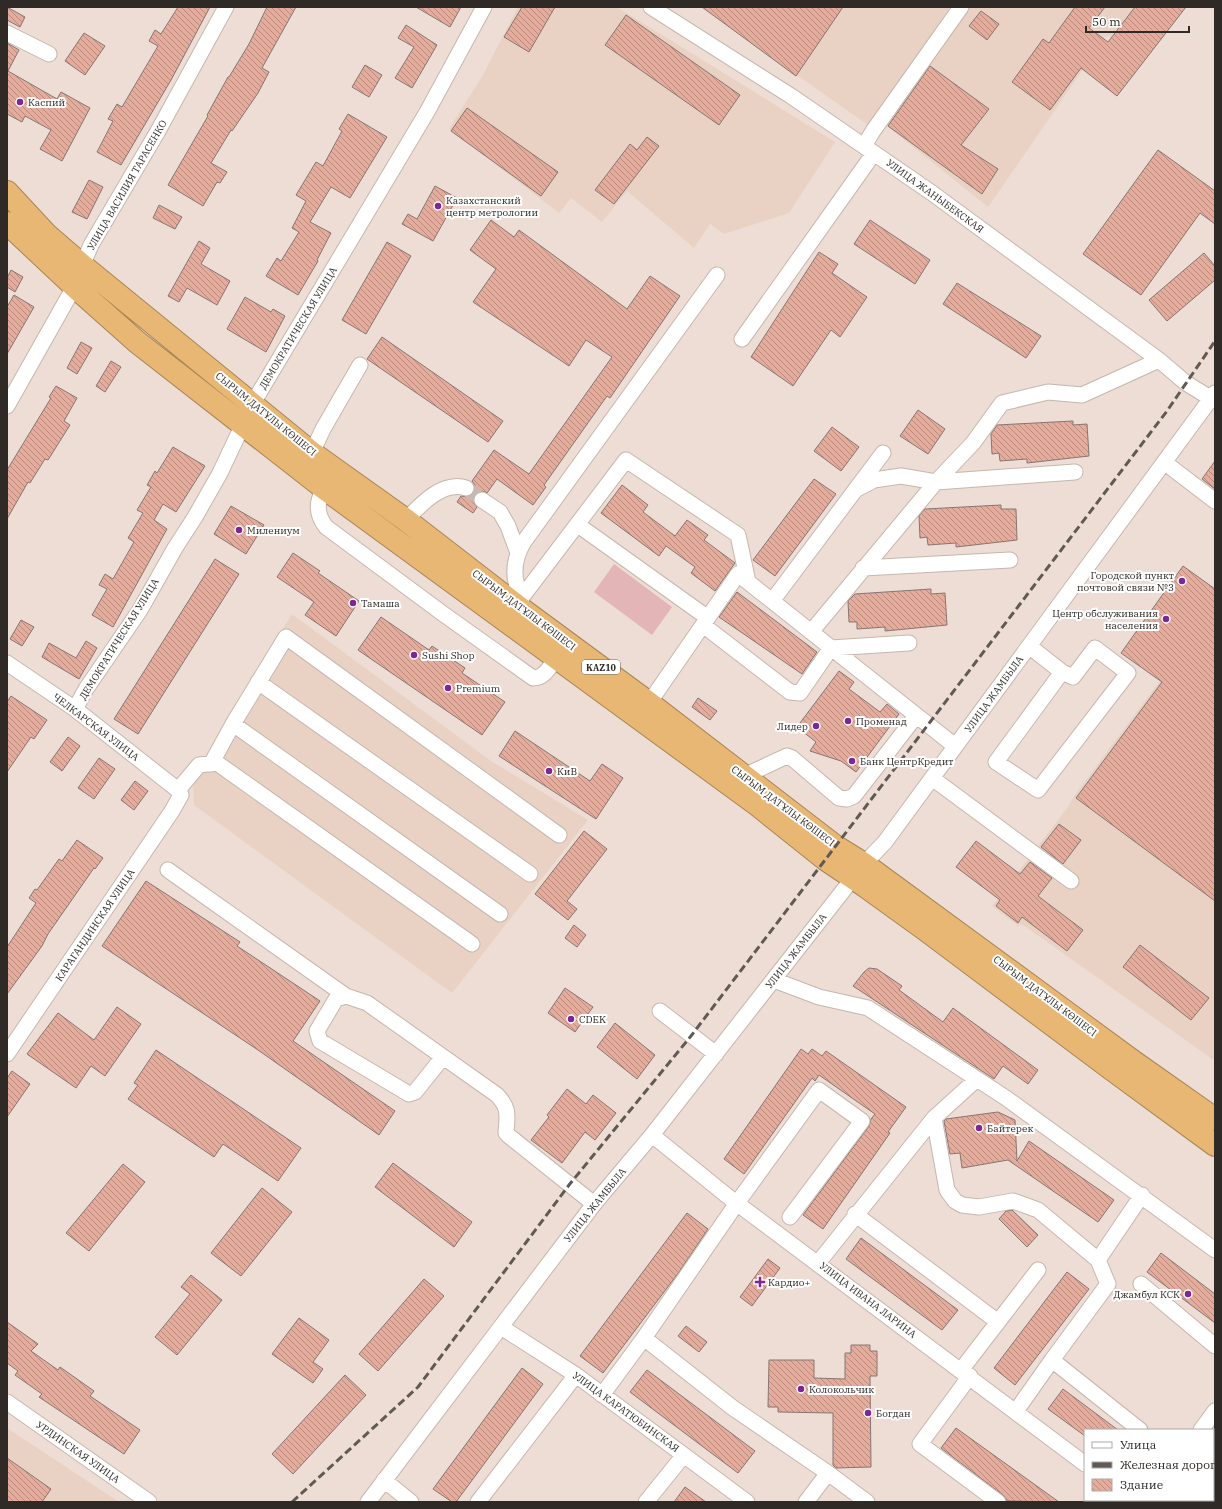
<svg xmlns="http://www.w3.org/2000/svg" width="1222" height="1509" font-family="'IBM Plex Serif',serif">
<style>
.built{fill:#e9d2c4}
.pitch{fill:#e4b5b6}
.building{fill:url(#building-back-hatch);stroke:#877672}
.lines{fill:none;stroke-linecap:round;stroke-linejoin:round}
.minor-tunnel{stroke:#c7b9b1;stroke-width:15;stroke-dasharray:15 8;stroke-linecap:butt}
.minor-casing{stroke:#c6b7ad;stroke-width:17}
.highway-casing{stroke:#a78658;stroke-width:24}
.minor{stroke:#fff;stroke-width:15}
.highway{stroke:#e8b773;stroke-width:22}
.rail{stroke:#615954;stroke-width:3;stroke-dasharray:8 4;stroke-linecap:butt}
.poi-dot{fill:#7f2693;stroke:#fff;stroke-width:1.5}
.labels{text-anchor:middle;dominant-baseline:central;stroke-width:4;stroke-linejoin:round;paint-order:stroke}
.shield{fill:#fff;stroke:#6d6a67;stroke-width:1}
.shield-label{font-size:9px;font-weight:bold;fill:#2f2a26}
.poi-label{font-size:10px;fill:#2f2a26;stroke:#fff;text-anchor:start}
.street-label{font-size:10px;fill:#2f2a26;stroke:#fff}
</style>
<defs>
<pattern id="building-back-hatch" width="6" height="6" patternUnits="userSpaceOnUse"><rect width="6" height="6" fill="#e5ab9b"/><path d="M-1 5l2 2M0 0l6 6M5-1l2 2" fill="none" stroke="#ba8b7e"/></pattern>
</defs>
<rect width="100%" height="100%" fill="#edddd4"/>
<path class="built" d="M518,7H613L620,9L835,142L789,213L724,234L710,224L694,248L627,191L602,222L571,198L559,213L449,129L483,75Z
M700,7H946L949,9L868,125Z
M968,7H1135L1111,37L1106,36L988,207L882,122Z
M1215,587V1061L1026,927L1021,924L1018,926L992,906L1068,807L1074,796L1215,607L1206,600Z
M292,614L491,761L588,820L452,993L194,805L193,777Z
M7,1428L119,1502H7Z"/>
<path class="pitch" d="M614,564L672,607L652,635L594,592Z"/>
<path class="building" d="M7,7L25,17L20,27L7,20Z
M178,7H210L171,80L121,165L97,152L113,121L108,119L117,104L122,107L158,46L149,41L155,30L161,34Z
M267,7H296L262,68L269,72L258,93L232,131L231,130L211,163L227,172L220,183L217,182L203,206L168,185L208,116L207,115L228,77H229L249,44Z
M416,7H461L450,27Z
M522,7H555L529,52L504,37Z
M702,7H843L796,76Z
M1075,7H1105L1089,28L1108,42L1135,7H1186L1117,96L1081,68L1050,110L1012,82L1043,39L1049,43Z
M981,11L999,24L987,40L969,26Z
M626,15L740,95L719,125L605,45Z
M406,25L437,45L412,88L395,78L414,47L398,38Z
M84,33L105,46L85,75L65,61Z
M7,43L19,50L8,71L57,99L61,92L90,108L62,161L40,149L51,130L25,116L22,122L7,114Z
M365,65L382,75L369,97L352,87Z
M930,66L989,109L961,145L998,169L982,194L888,126Z
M467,108L558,172L541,196L451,131Z
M348,114L387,137L350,198L331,187L310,222L331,233L317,260L318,261L298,295L266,276L277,258L281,261L299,232L292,228L306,201L296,195L316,162L323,166L342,131L339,129Z
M647,137L659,146L614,204L595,190L630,144L637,150Z
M1158,150L1215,191V224L1200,213L1141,295L1083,254Z
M89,180L103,187L87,219L72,212Z
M435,186L457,198L433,241L402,224L408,214L417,219Z
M159,205L182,217L175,229L153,218Z
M491,220L514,237L519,230L627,309L650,276L680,296L610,398L607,396L544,485L546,487L533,505L497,479L487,493L482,491L475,495L473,500L477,507L473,513L457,502L461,496L469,497L473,493L475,485L472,481L494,450L529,474L612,357L586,340L569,366L473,302L496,269L470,250Z
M870,220L930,260L915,284L854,244Z
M199,241L210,248L201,264L230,281L217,305L187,288L179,302L168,296Z
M387,242L411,256L366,334L342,320Z
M819,252L838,264L832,273L867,297L840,337L831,330L793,386L751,357Z
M1204,253L1215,266V280L1167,321L1149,300Z
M11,270L23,277L15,292L7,287V278Z
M957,283L1041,336L1026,358L943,304Z
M14,295L34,307L7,354V307Z
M245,297L271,312L273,309L285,316L266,352L227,329Z
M382,337L503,421L488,442L367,359Z
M81,342L92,348L77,374L67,368Z
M111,361L121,367L105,392L96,386Z
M56,386L77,398L64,421L70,425L48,460L45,459L30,483L28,482L7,519V470L51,398L49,397Z
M918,410L945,429L928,454L900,436Z
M1073,421V425L1087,424L1089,456L1027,463V459L1000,461L999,453L992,454L991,434L997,425Z
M832,427L859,447L841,471L814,451Z
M173,447L205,466L176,512L163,504L154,520L167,529L113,627L92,615L107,589L99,585L105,574L113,579L134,542L128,538L143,513L137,510L151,487L147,485L155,471L157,473Z
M1215,461V489L1202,479Z
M814,479L836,494L775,576L753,560Z
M622,485L648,505L643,512L675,536L687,520L708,535L704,540L735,563L715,591L691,573L695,567L666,546L659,556L601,513Z
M1001,505V509H1016L1017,540L956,547V543L928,545L927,537L920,538L919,516L925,509Z
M231,506L264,525L246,554L214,534Z
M293,553L320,571L318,573L359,601L336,636L305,615L314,602L277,577Z
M215,559L239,574L138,734L114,719Z
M1183,566L1215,589V901L1076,798L1162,682L1121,653Z
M931,589V594L945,593L947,625L885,631V627L857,629V622H849L848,601L855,594Z
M737,592L817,652L802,674L719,617Z
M381,617L429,650L432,646L465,668L462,673L505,702L482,735L358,650Z
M21,620L34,627L22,646L10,639Z
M86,641L97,648L79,679L42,657L49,643L76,658Z
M839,671L854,682L849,689L880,712L887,704L899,714L856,772L841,761L810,751L816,742L797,727Z
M11,696L47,720L34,739L31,737L7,772V702Z
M698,698L717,711L710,720L692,707Z
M515,731L590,781L602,764L623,778L596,819L499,756Z
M68,737L80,746L62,771L50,762Z
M99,758L115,769L94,799L78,788Z
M135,781L148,791L134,810L121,800Z
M1059,824L1081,840L1063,864L1041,847Z
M584,831L607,849L567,901L577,909L568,920L535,894Z
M77,840L103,858L95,869L94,868L48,934L42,946L7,994V947L36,903L29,898L35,889L37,890L59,859L62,861Z
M976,841L1020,874L1030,862L1052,878L1038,896L1083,930L1067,951L1022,917L1018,923L996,906L1000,900L956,867Z
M146,881L240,942L237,946L320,1001L293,1041L395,1111L379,1135L258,1050L102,946Z
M574,925L586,935L577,947L565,938Z
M1140,945L1209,998L1191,1020L1123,967Z
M869,968L877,969L902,986L899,990L943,1022L953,1008L1038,1070L1028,1084L1003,1066L994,1079L853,986L864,972Z
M565,988L593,1007L575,1032L548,1013Z
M117,1007L141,1024L105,1076L91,1066L76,1088L27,1054L58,1013L94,1040Z
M615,1023L655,1055L637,1079L597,1047Z
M801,1049L808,1054L812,1049L822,1056L826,1051L906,1107L888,1132L890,1133L823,1229L803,1215L869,1126L871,1119L875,1114L819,1075L815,1081L812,1078L744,1174L724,1159Z
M156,1050L301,1148L278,1181L223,1144L214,1157L128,1099L138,1085L134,1083Z
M12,1071L30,1084L7,1117V1078Z
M567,1089L586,1104L593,1095L616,1113L595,1140L585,1132L562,1163L531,1140L549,1117L547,1115Z
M998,1112L1015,1120L1017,1161L1029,1141L1114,1200L1098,1222L1008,1160L962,1168L960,1153L950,1154L944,1121L946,1119Z
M393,1163L472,1222L454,1247L375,1187Z
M123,1164L145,1182L89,1251L66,1233Z
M262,1188L292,1212L241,1276L211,1253Z
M1012,1210L1038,1235L1027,1247L999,1219L1006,1211Z
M687,1213L708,1229L679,1272L603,1373L580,1356Z
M861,1238L958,1310L942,1330L846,1259Z
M1161,1253L1215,1294V1323L1147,1272Z
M768,1259L780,1268L752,1306L740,1297Z
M1067,1272L1089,1289L1015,1385L994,1368Z
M191,1275L222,1300L177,1355L155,1337L190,1294L181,1287Z
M424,1279L444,1296L378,1371L359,1354Z
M299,1318L329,1340L313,1362L323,1369L313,1383L272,1354Z
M7,1322L38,1344L31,1351L58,1370L60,1367L94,1391L90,1396L140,1430L124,1454L39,1397L42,1394L15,1375L18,1371L7,1363Z
M686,1326L707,1342L699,1352L678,1336Z
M851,1345H870V1351H877V1376H870L871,1467L836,1468L833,1465V1413L778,1412V1407H768L769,1360H814V1378L845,1379V1353H851Z
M522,1368L543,1384L456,1502H452L433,1489Z
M647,1370L755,1451L738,1473L630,1392Z
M345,1375L366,1395L293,1474L272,1454Z
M1063,1389L1118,1430H1085V1436L1048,1409Z
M956,1428L1059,1502L1007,1501L1003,1495L941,1448Z
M7,1458L51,1489L42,1502H7Z
M685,1487L706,1502H674Z"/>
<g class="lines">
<path class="minor-tunnel" d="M466,488L482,500"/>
<defs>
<path id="minor" d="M651,7L791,96L932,193L1159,360L1186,383L1215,401
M7,33L49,54
M864,146L873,131L961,7
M742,339L874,153
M7,406L69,296L91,245L158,131L226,7
M308,461L323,429L360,365
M1164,462L1215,501
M324,488C316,503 316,514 326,527L442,613L533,678C545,678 550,666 556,658
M855,490L874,480L901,476L936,482L1075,472
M482,500L500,512L508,526L518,553
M406,520C420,505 443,480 466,488
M578,525L708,618
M863,568L1010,560
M522,598C512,580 513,561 523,543L717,275
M772,601L883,453
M516,605L626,460L738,535L748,582
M703,625L790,692L800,693L831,648L909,643
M811,632L936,482L973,443L1002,403L1048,392L1082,395L1159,360
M1029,646L1062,672L1073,677L1095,648L1128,673L1038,790L996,762L1062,672
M7,663L75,709L178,790L181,795L172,811L7,1054
M258,682L530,874
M649,703L738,574L955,746
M75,709L86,689L140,610L175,548L195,517L220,473L253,403L427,112L484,7
M233,724L286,637L559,835
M211,764L233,724L500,914
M744,776L787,756L792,758L839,798L847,799L854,796L916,716
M932,778L1071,881
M178,790L199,765L217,763L472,944
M168,870L346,996
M774,980L819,997L868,1008L1006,1098L1215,1250
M660,1011L716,1054
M443,1057L415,1092L409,1094L320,1041L317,1031L336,999L346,996L367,1003L497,1095C510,1109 507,1115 506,1133L509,1136L594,1204
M934,1118L947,1190L955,1201L962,1205L979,1207L1013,1201L1038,1210L1098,1260L1108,1284L1052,1360
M652,1135L731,1199L1085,1464
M855,1214L998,1322
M790,1217L862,1121L819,1090L737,1203L644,1338L733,1408L828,1473
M1098,1260L1142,1195
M818,1263L934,1118L977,1079
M1141,1284L1215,1346
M501,1327L576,1375L747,1502
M961,1370L1038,1270
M970,1376L920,1444L998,1502
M602,1395L644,1338
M7,1402L149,1502
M1016,1411L1052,1360L1140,1430
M1201,1430L1215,1411
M384,1480L411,1502
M1132,1500L1134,1502
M368,1502L594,1204L652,1135L864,864L885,842L1215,393
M478,1502L576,1375
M646,1502L684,1455
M806,1502L828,1473L867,1502
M1149,1502L1151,1500"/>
<path id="highway" d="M7,192L46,234L83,266L312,453L406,520L516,605L649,703L835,846L864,864L1134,1062L1215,1119
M7,223L74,286L137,342L324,488L755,803L825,859L865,886L926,930L1110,1068L1215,1145"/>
</defs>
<use href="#minor" class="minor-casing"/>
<use href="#highway" class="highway-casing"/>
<use href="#minor" class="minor"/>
<use href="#highway" class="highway"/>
<path class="rail" d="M292,1502L418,1387L569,1185L691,1036L1167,411L1215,341"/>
</g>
<g class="poi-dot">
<circle cx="20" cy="102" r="4"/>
<circle cx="438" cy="206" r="4"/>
<circle cx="239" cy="530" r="4"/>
<circle cx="1182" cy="581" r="4"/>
<circle cx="353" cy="603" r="4"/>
<circle cx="1166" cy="619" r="4"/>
<circle cx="414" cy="655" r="4"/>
<circle cx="448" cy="688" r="4"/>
<circle cx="848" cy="721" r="4"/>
<circle cx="816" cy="726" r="4"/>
<circle cx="852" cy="761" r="4"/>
<circle cx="549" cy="771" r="4"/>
<circle cx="571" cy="1019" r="4"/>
<circle cx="979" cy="1128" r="4"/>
<path d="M758 1276h4v4h4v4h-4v4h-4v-4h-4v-4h4z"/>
<circle cx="1188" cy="1294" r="4"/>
<circle cx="801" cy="1389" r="4"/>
<circle cx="868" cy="1413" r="4"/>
</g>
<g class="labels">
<rect class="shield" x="582" y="660" width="38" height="14" rx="3"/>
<g class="shield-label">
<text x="601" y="667">KAZ10</text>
</g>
<g class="poi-label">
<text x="28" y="102">Каспий</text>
<text x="446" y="200">Казахстанский<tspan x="446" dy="12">центр метрологии</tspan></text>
<text x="247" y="530">Милениум</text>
<text x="1174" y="575" text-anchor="end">Городской пункт<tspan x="1174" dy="12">почтовой связи №3</tspan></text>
<text x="361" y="603">Тамаша</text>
<text x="1158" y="613" text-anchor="end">Центр обслуживания<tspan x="1158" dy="12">наcеления</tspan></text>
<text x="422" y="655">Sushi Shop</text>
<text x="456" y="688">Premium</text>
<text x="856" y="721">Променад</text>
<text x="808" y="726" text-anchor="end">Лидер</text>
<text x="860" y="761">Банк ЦентрКредит</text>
<text x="557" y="771">КиВ</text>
<text x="579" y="1019">CDEK</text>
<text x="987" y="1128">Байтерек</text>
<text x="768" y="1282">Кардио+</text>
<text x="1180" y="1294" text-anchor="end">Джамбул КСК</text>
<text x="809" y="1389">Колокольчик</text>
<text x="876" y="1413">Богдан</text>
</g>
<g class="street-label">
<text transform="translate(127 185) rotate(-60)">УЛИЦА ВАСИЛИЯ ТАРАСЕНКО</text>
<text transform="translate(935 196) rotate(36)">УЛИЦА ЖАНЫБЕКСКАЯ</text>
<text transform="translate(298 328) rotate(-59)">ДЕМОКРАТИЧЕСКАЯ УЛИЦА</text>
<text transform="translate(266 414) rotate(39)">СЫРЫМ ДАТҰЛЫ КӨШЕСІ</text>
<text transform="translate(524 610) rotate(37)">СЫРЫМ ДАТҰЛЫ КӨШЕСІ</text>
<text transform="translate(119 639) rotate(-58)">ДЕМОКРАТИЧЕСКАЯ УЛИЦА</text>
<text transform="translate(994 694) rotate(-54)">УЛИЦА ЖАМБЫЛА</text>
<text transform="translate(96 727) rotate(37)">ЧЕЛКАРСКАЯ УЛИЦА</text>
<text transform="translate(783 806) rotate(37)">СЫРЫМ ДАТҰЛЫ КӨШЕСІ</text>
<text transform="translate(95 925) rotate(-56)">КАРАГАНДИНСКАЯ УЛИЦА</text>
<text transform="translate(796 951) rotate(-52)">УЛИЦА ЖАМБЫЛА</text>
<text transform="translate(1045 996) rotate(37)">СЫРЫМ ДАТҰЛЫ КӨШЕСІ</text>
<text transform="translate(595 1205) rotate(-51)">УЛИЦА ЖАМБЫЛА</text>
<text transform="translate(868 1300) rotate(37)">УЛИЦА ИВАНА ЛАРИНА</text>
<text transform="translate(626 1412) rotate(36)">УЛИЦА КАРАТЮБИНСКАЯ</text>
<text transform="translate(78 1452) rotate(35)">УРДИНСКАЯ УЛИЦА</text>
</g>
</g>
<rect width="1222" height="1509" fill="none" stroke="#2f2a26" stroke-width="16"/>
<rect x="1084" y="1429" width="130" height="72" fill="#ffffff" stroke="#acaaa8"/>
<rect x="1092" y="1442" width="20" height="6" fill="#ffffff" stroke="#acaaa8"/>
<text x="1120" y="1449" font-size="12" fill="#2f2a26">Улица</text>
<rect x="1092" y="1462" width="20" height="6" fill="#615954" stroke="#acaaa8"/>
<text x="1120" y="1469" font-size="12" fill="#2f2a26">Железная дорога</text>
<rect x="1092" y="1479" width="20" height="12" fill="url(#building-back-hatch)" stroke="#acaaa8"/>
<text x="1120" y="1489" font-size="12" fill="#2f2a26">Здание</text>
<path d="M1086 26v6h103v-6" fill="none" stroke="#2f2a26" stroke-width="2"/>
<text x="1092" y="26" font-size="12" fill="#2f2a26" stroke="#ffffff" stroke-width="3" paint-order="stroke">50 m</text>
</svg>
